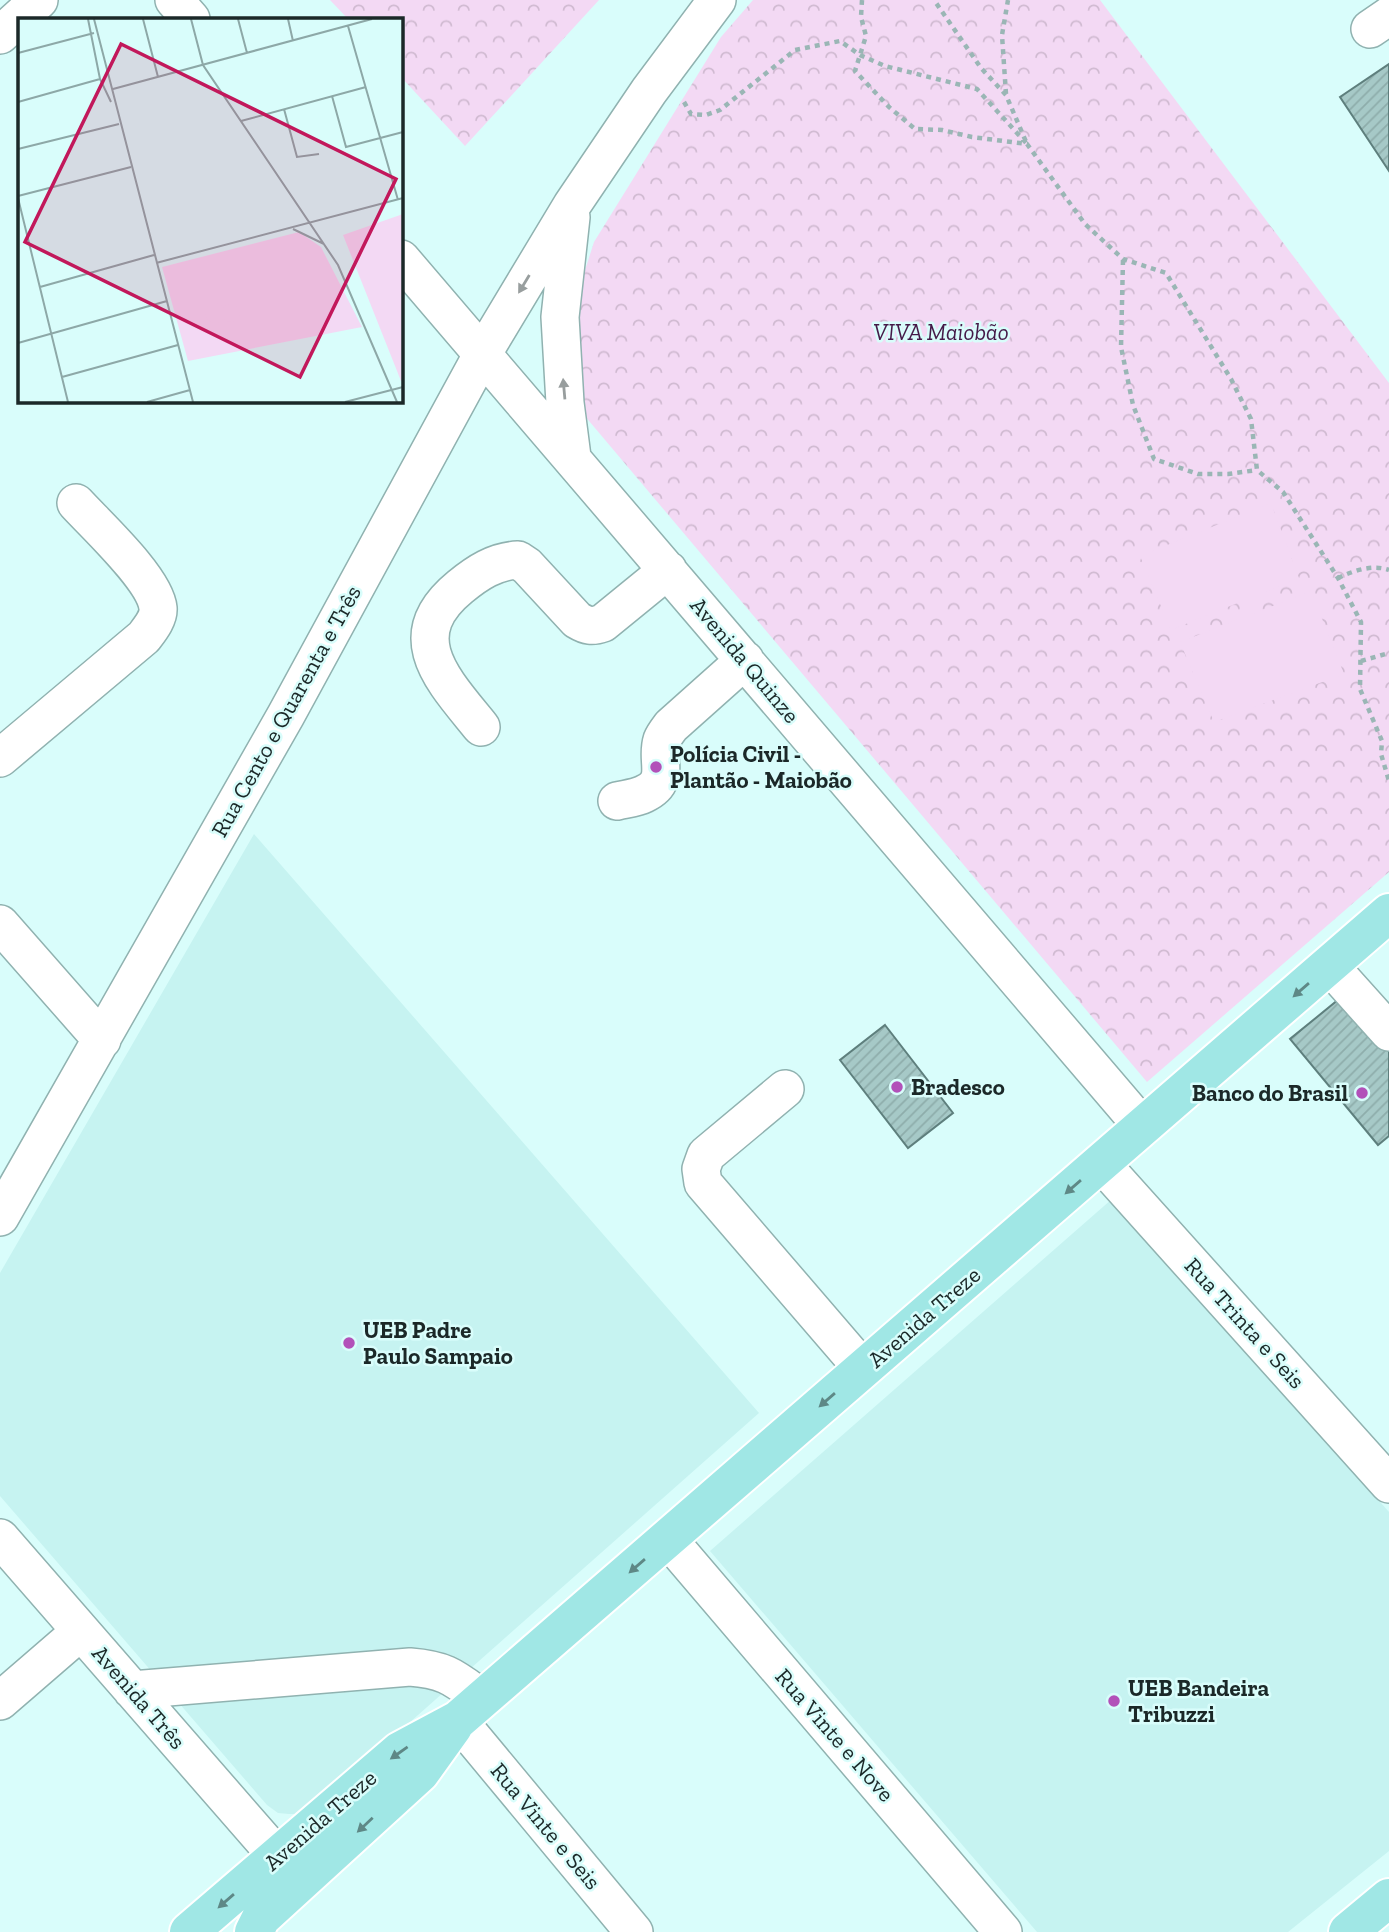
<svg xmlns="http://www.w3.org/2000/svg" width="1389" height="1932" font-family="'Zilla Slab',serif">
<style>
.built{fill:#c6f3f1}
.park{fill:url(#park-crowns)}
.garden{fill:#f3d9f4}
.building{fill:url(#building-hatch);stroke:#5e7f7d;stroke-width:2}
.lines{fill:none;stroke-linecap:round;stroke-linejoin:round}
.minor-casing{stroke:#90b2b0;stroke-width:40}
.major-casing{stroke:#fff;stroke-width:42}
.path{stroke:#9ab6b5;stroke-width:4.5;stroke-dasharray:5 5;stroke-linecap:butt}
.minor{stroke:#fff;stroke-width:37}
.major{stroke:#a0e7e5;stroke-width:38}
.oneway{fill:#989e9e}
.oneway2{fill:#5e8886}
.poi-dot{fill:#b251b9;stroke:#d9fdfb;stroke-width:2.5}
.labels{text-anchor:middle;dominant-baseline:central;stroke-width:5;stroke-linejoin:round;paint-order:stroke}
.park-label{font-size:23px;font-style:italic;fill:#451a48;stroke:#d9fdfb}
.street-label{font-size:23px;fill:#1b2828;stroke:#d9fdfb}
.poi-label{font-size:23px;font-weight:bold;fill:#1b2828;stroke:#d9fdfb;text-anchor:start}
.inset-road{fill:none;stroke:#8da8a7;stroke-width:2}
.view{fill:#c2185b;fill-opacity:0.15;stroke:#c2185b;stroke-width:3.5}
.inset-edge{fill:none;stroke:#1b2828;stroke-width:3.5}
</style>
<defs>
<pattern id="park-crowns" width="20" height="18" patternUnits="userSpaceOnUse" patternTransform="scale(1.75)"><rect width="20" height="18" fill="#f3d9f4"/><path d="M2 6a3 3 0 1 1 6 0M12 15a3 3 0 1 1 6 0" fill="none" stroke="#d0bad1"/></pattern>
<pattern id="building-hatch" width="6" height="6" patternUnits="userSpaceOnUse" patternTransform="scale(1.75)"><rect width="6" height="6" fill="#a6c9c7"/><path d="M-1 1l2-2M0 6l6-6M5 7l2-2" fill="none" stroke="#8eadab"/></pattern>
</defs>
<rect width="100%" height="100%" fill="#d9fdfb"/>
<path class="built" d="M254,834L759,1413L312,1809L300,1814H289L278,1813L267,1805L0,1496V1273Z
M1112,1199L1389,1512V1851L1288,1932H1037L710,1551Z"/>
<path class="park" d="M330,0H599L465,146L401,77V19H348Z
M753,0H1100L1389,383V872L1147,1082L573,402L564,336L594,242L721,37Z"/>
<path class="garden" d="M1271,503L1299,578L1171,630L1140,556Z
M1311,591L1344,674L1214,722L1180,642Z"/>
<path class="building" d="M1389,64V171L1340,97Z
M1344,995L1389,1050V1136L1378,1145L1290,1039Z
M885,1025L953,1113L908,1148L840,1060Z"/>
<g class="lines">
<defs>
<path id="minor" d="M174,0L191,19
M1370,29L1389,16
M0,35L39,0
M571,217L560,317L565,403L572,457
M401,259L1143,1127
M481,727C444,681 399,637 460,587C477,573 495,561 518,560L527,566L577,620C587,626 592,627 603,623L668,570
M0,758L144,637C150,629 159,618 158,608C155,579 96,525 76,503
M617,801C625,799 636,798 644,794C672,781 655,761 662,740C664,735 668,730 671,726L745,660
M0,924L102,1040
M1329,965L1389,1032
M785,1089L706,1155L701,1169L703,1183L863,1369
M1101,1163L1389,1484
M0,1217L286,715L483,353L572,205L649,91L717,0
M0,1538L277,1856
M668,1539L1003,1932
M132,1690L410,1667C447,1670 454,1678 483,1699
M0,1701L81,1631
M458,1720L634,1932"/>
<path id="major" d="M189,1932L400,1751L458,1720L1389,913
M254,1932L261,1918L420,1773L453,1727
M1348,1932L1389,1898"/>
</defs>
<use href="#minor" class="minor-casing"/>
<use href="#major" class="major-casing"/>
<path class="path" d="M862,0L861,17L866,36L855,71L889,107L915,129L942,130L972,137L1027,144L1085,224L1123,259L1166,273L1231,379L1251,419L1257,470L1283,492L1338,578L1361,622L1360,689L1382,741L1381,754L1389,781
M1006,94L1002,35L1008,0
M684,102L691,114L706,115L720,110L795,50L840,41L860,55L885,66L977,89L1027,144L1006,95L981,68L934,0
M1123,260L1121,347L1133,405L1154,459L1198,474H1228L1257,470
M1338,578C1353,571 1372,564 1389,570
M1361,661L1389,653"/>
<use href="#minor" class="minor"/>
<use href="#major" class="major"/>
</g>
<defs><path id="oneway-solid" d="M-6-.8H1V-3.2L6.5 0L1 3.2V.8H-6Z" transform="scale(1.75)"/></defs>
<g class="oneway">
<use href="#oneway-solid" transform="translate(524 284) rotate(121)"/>
<use href="#oneway-solid" transform="translate(564 389) rotate(-95)"/>
</g>
<g class="oneway2">
<use href="#oneway-solid" transform="translate(1301 990) rotate(139)"/>
<use href="#oneway-solid" transform="translate(1073 1187) rotate(139)"/>
<use href="#oneway-solid" transform="translate(827 1400) rotate(139)"/>
<use href="#oneway-solid" transform="translate(637 1566) rotate(139)"/>
<use href="#oneway-solid" transform="translate(399 1753) rotate(145)"/>
<use href="#oneway-solid" transform="translate(365 1825) rotate(137)"/>
<use href="#oneway-solid" transform="translate(226 1901) rotate(139)"/>
</g>
<g class="poi-dot">
<circle cx="656" cy="767" r="7"/>
<circle cx="897" cy="1087" r="7"/>
<circle cx="1362" cy="1093" r="7"/>
<circle cx="349" cy="1343" r="7"/>
<circle cx="1114" cy="1701" r="7"/>
</g>
<g class="labels">
<g class="park-label">
<text x="941" y="332">VIVA Maiobão</text>
</g>
<g class="street-label">
<text transform="translate(745 660) rotate(50)">Avenida Quinze</text>
<text transform="translate(286 711) rotate(-61)">Rua Cento e Quarenta e Três</text>
<text transform="translate(924 1317) rotate(-41)">Avenida Treze</text>
<text transform="translate(1245 1323) rotate(48)">Rua Trinta e Seis</text>
<text transform="translate(139 1697) rotate(49)">Avenida Três</text>
<text transform="translate(835 1735) rotate(49)">Rua Vinte e Nove</text>
<text transform="translate(320 1820) rotate(-41)">Avenida Treze</text>
<text transform="translate(546 1826) rotate(50)">Rua Vinte e Seis</text>
</g>
<g class="poi-label">
<text x="670" y="754">Polícia Civil -<tspan x="670" dy="26">Plantão - Maiobão</tspan></text>
<text x="911" y="1087">Bradesco</text>
<text x="1348" y="1093" text-anchor="end">Banco do Brasil</text>
<text x="363" y="1330">UEB Padre<tspan x="363" dy="26">Paulo Sampaio</tspan></text>
<text x="1128" y="1688">UEB Bandeira<tspan x="1128" dy="26">Tribuzzi</tspan></text>
</g>
</g>
<g transform="translate(18 18)">
<rect width="385" height="385" fill="#d9fdfb"/>
<path d="M385,196V363H383L325,217ZM281,214L303,229L344,309L170,343L144,249Z" fill="#f3d9f4"/>
<path d="M187 295a10 10 0 1 1 20 0a10 10 0 1 1-20 0ZM204 295a9 9 0 1 1 18 0a9 9 0 1 1-18 0Z" fill="#f3d9f4"/>
<path class="inset-road" d="M70,1L82,61L93,84M76,1L175,384M125,1L140,59M173,1L185,47L320,247L379,384M220,1L229,35M270,1L275,23M330,8L380,182M0,35L76,15M95,71L354,1M314,78L328,129L385,114M0,84L82,61M266,91L279,139L301,136M223,103L348,69M0,131L101,106M0,178L113,149M0,180L50,384M275,211L306,226M138,245L385,180M22,269L136,237M0,325L149,283M44,359L160,327M129,384L172,372M327,384L385,369"/>
<path class="view" d="M103,26L378,161L282,359L7,224Z"/>
<rect width="385" height="385" class="inset-edge"/>
</g>
</svg>
